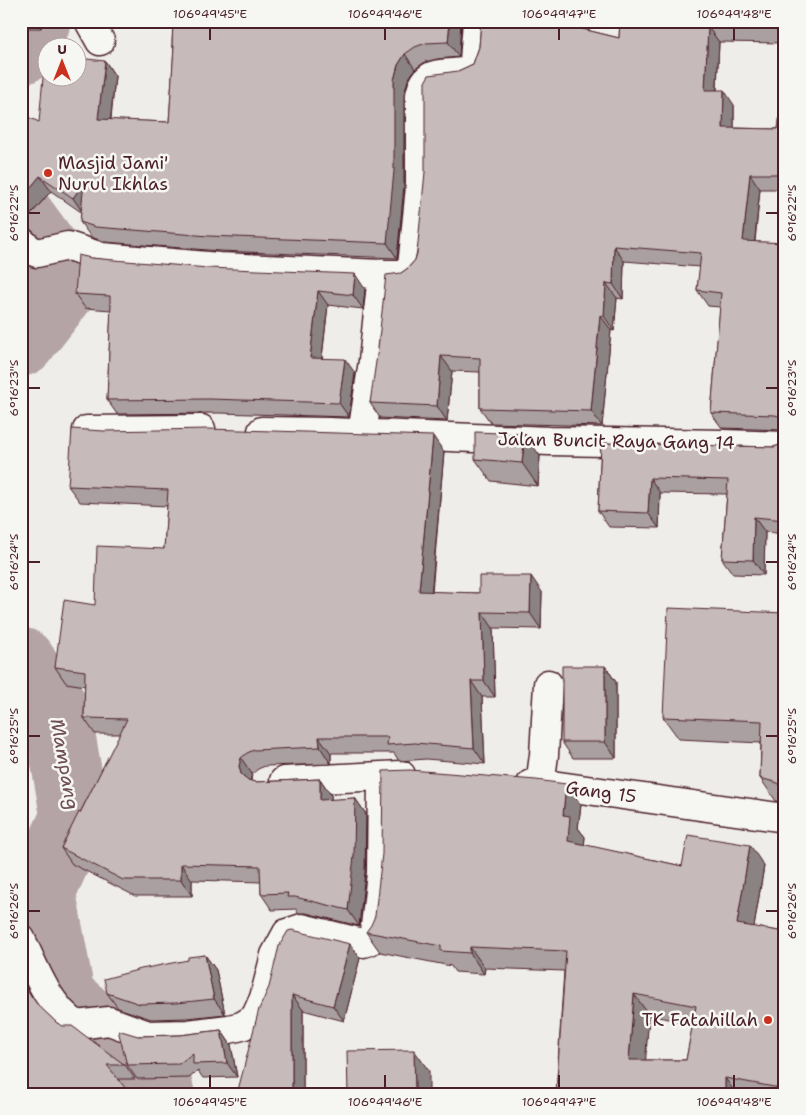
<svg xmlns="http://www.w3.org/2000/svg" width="806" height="1115" font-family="'Shantell Sans',sans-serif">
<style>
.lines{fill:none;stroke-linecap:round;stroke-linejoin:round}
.river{stroke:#b4a4a5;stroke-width:69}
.minor-casing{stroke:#4a1f2b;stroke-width:31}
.minor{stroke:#f6f6f2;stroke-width:28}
.wall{fill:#aaa0a1;stroke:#4a1f2b;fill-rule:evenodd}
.shaded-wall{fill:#8b8283;stroke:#4a1f2b}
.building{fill:#c6babb;stroke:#4a1f2b;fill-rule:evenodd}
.ticks{fill:none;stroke:#4a1f2b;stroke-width:2}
.poi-dot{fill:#c8321e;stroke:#f6f6f2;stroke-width:2}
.labels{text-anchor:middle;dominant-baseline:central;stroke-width:5;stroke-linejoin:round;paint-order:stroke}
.poi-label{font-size:18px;fill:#4a1f2b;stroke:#f6f6f2;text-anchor:start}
.street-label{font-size:18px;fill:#4a1f2b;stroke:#f6f6f2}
.water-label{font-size:19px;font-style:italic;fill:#6f4e56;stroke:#f6f6f2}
.neatline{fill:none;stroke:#4a1f2b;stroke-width:2}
.ticks-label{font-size:12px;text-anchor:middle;fill:#4a1f2b}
</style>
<rect width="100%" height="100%" fill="#efedea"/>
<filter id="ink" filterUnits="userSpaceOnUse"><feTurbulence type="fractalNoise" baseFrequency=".02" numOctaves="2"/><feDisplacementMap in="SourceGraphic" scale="10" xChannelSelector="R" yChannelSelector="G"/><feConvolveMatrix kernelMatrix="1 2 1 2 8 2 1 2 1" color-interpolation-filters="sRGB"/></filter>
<g filter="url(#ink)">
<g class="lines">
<path class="river" d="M21,50L29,45L36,21
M21,218L68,282L21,342
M21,662L57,713L75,817L41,891L61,998L156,1078L160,1094"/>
<defs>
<path id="minor" d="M89,21L100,41
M21,241L32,251L37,253L68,246L102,257L219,267L382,274L373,361L362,434
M382,274H404L411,270L412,267L420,187V95C426,63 450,79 472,69L474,61L477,21
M87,430L201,429
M262,431L329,432L549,441L724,444L785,446
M284,781L401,775
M531,784L552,785L785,818
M540,785L544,755L548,684
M21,939C35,969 48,1006 77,1025L109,1021L148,1035L188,1034L229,1029L242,1026L255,1018L264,998L275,955L287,933L302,928L363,943C369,942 371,941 374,935L381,873L382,776"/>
</defs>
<use href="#minor" class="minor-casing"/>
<use href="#minor" class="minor"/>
</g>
<path class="wall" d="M21,21H42L41,28H21Z
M173,21H461L459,57L437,59L425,62L415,69L408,80L404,95V186L397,258L220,251L105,242L91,237L80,222L81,212L51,191L21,226L39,122L105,61L115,76L111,120L169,122L174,49L172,46Z
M481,21H571L570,26L619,38L620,21H785V43L719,42L717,90L734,105V128L778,129L785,79V189H760L755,242L785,243V430L722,428L711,413L720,307L708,306L697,290L700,267L624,261L623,299L617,298L614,331L611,330L602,426L491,423L480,408V372L452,371L447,421L380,418L370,403L401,273L408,268L415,260L458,71L473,64L479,47Z
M91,258L365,289L363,309L328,305L322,358L355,373L349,417L219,413L117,414L107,400L111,310L85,308L75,294Z
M785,442V534L765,532L764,575L733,574L722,559L727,494L660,493L659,528L609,527L598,511L601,443L774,447L782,444Z
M444,452L432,592L479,593L542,592L541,629L493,628L495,697H482L485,764L426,759L399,761L394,753H331V764L265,766L258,769L252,774L251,781L255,782L320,779L331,795V800L355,798L366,814L365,872L359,926L306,913H298L296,909L272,910L261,894V882L192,880V896H135L72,864L61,848L80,813L120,734H95L84,718L85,686L66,683L55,667L95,605L164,549L167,506L80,502L68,486Z
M540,456L538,486L491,481L475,459Z
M785,613V803L776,801L760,778L761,743L679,739L663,717Z
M605,666L616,682V758H573L562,742Z
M566,784L581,805L578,828L585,837L584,845L682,866H764L754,927L785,932V1094H556L564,971L485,968L484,974L455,972L451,966L380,952L366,932ZM649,1015L693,1024L686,1060H645Z
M350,944L360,958L344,1021L303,1010V1094L259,1009Z
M205,955L216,970L225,1014L187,1018L151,1019L118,1008L107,993L188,960Z
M30,993L37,1005L57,1023L125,1065L135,1079H118L21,1094Z
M221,1030L231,1045L237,1077L203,1078L198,1071L189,1078L137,1079L127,1065L138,1036L180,1035Z"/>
<path class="shaded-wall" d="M36,21H42L41,28Z
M450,21H461L459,57L448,42Z
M558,21H571L568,38L558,23Z
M708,27L719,42L716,105L705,90Z
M405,54L415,69L408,80L404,95V186L397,258L387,243L394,80L398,65Z
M105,61L115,76L109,134L98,119Z
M724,90L734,105V143L723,128Z
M750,174L760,189L753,257L743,241Z
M40,176L51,191L21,226V199Z
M84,182L83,213L73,198Z
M614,246L624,261L623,299L613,284Z
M355,274L365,289L363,309L353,295Z
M606,283L617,298L614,331L604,316Z
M318,291L328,305L320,373L310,358Z
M600,315L611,330L602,426L591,411Z
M441,356L452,371L447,421L437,406Z
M345,359L355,373L349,417L339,403Z
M525,434L540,456L538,486L522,463Z
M433,436L444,452L430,607L419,591Z
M650,478L660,493L659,528L648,513Z
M754,517L765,532L764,575L753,560Z
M531,576L542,592L541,629L530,613Z
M482,612L493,628L495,697L484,681Z
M605,666L616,682V758L605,742Z
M471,681L482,697L485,764L474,748Z
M319,737L331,753V764L320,747Z
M241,758L252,774L250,782L241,774L239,766Z
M320,779L331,795L332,817L320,800Z
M566,784L581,805L578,828L585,837L583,862L568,841L563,815Z
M355,798L366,814L365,872L359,926L348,910Z
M750,845L764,866L751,945L737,924Z
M181,864L192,880V896L181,880Z
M350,944L360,958L344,1021L333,1006Z
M470,947L485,968L484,974L470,953Z
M205,955L216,970L225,1014L214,999Z
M21,975L30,993L21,982Z
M634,994L649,1015L644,1081L629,1060Z
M292,995L303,1010V1094H292Z
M221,1030L231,1045L237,1077L227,1063Z
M414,1050L429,1071V1094H415Z
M725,1078L736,1094H725Z"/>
<path class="building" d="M173,21H450L448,42L426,43L415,47L405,54L398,65L394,80V171L387,243L209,236L95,227L80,222L84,182L73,198L40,176L21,199V114L39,122L45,55H48V78H78V58L105,61L98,119L169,122L174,46H172Z
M481,21H558V23L619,38L620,21H785V28L708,27L705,90H724L723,128L778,129L785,79V174H750L743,241L785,243V420L782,417L775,415L711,413L721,293L697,290L701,253L614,246L613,284L606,283L604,316L600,315L591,411L480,408V358L441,356L437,406L370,403L378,348L386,275L401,273L408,268L415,260L417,253L425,172V82L429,75L458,71L473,64L479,47Z
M78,255L91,258L208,268L355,274L353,295L318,291L310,358L345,359L339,403L209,399L107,400L111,304H110V296L75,294Z
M72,429L104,431L208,429L433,436L419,591L479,593V576H531L530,613L482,612L484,681H471L474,748L415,743L387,745L388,737H319L320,747L254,750L247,753L241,758L239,766L241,774L248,780L255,782L320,779V800L355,798L354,856L348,910L295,897H287L288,893L261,894L260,866L181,864V880H123L61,848L79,812L80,813L127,719L84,718L85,671L55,667L64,600L95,605L97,546L164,549L168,490L68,486Z
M475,432L525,434L522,463L475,459Z
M785,442V520L754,517L753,560L722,559L728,480L650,478L648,513L598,511L601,443L774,447L782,444Z
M668,608L785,613V790H784L778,783L760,778L762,721L663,717Z
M562,666H605V742H562Z
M410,770L536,780L566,784L563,815L570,816L568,841L682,866L688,835L750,845L737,924L785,932V1089L725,1078V1094H556L566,951L470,947V953L441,951V946L366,932L371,925L375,916L382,854L383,771ZM634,994L696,1006L686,1060H629Z
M292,930L350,944L333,1006L292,995V1094H237L259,1009L269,987L279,946L288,931Z
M205,955L214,999L176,1003L140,1004L107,993L104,979L141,969L188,960V957Z
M21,982L37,1004L57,1023L63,1026H72L125,1065H107L130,1094H21Z
M118,1030L138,1036L180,1035L221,1030L227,1063L193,1064V1053L179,1064L127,1065Z
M414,1050L415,1094H348L347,1051Z"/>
</g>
<path class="ticks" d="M210,28V40M385,28V40M559,28V40M734,28V40M28,213H40M766,213H778M28,388H40M766,388H778M28,562H40M766,562H778M28,736H40M766,736H778M28,911H40M766,911H778M210,1075V1088M385,1075V1088M559,1075V1088M734,1075V1088"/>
<g class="poi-dot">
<circle cx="48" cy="173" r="5"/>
<circle cx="768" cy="1020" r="5"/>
</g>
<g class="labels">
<g class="poi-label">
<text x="58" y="163">Masjid Jami'<tspan x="58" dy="21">Nurul Ikhlas</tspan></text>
<text x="758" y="1020" text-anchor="end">TK Fatahillah</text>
</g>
<g class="street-label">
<text transform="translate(616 441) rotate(1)">Jalan Buncit Raya Gang 14</text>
<text transform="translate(601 792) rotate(8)">Gang 15</text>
</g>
<g class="water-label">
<text transform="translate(65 764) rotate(80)">Mampang</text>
</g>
</g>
<rect width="806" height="1115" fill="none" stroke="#f6f6f2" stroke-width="55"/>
<g transform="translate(62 62)"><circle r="24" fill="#f6f6f2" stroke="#b1a0a2"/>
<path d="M0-4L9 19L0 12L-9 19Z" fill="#c8321e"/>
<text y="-8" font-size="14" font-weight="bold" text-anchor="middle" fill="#4a1f2b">U</text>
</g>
<rect x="28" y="28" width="750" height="1060" class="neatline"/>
<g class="ticks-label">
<text x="210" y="18">106°49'45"E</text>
<text x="385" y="18">106°49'46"E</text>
<text x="559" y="18">106°49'47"E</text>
<text x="734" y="18">106°49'48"E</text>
<text transform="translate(14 213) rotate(-90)" y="4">6°16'22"S</text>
<text transform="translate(792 213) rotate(-90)" y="4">6°16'22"S</text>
<text transform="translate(14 388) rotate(-90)" y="4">6°16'23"S</text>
<text transform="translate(792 388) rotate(-90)" y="4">6°16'23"S</text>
<text transform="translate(14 562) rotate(-90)" y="4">6°16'24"S</text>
<text transform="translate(792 562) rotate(-90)" y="4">6°16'24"S</text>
<text transform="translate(14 736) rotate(-90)" y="4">6°16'25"S</text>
<text transform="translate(792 736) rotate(-90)" y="4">6°16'25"S</text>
<text transform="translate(14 911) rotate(-90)" y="4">6°16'26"S</text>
<text transform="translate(792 911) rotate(-90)" y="4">6°16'26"S</text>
<text x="210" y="1106">106°49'45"E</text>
<text x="385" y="1106">106°49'46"E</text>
<text x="559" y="1106">106°49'47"E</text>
<text x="734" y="1106">106°49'48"E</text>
</g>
</svg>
